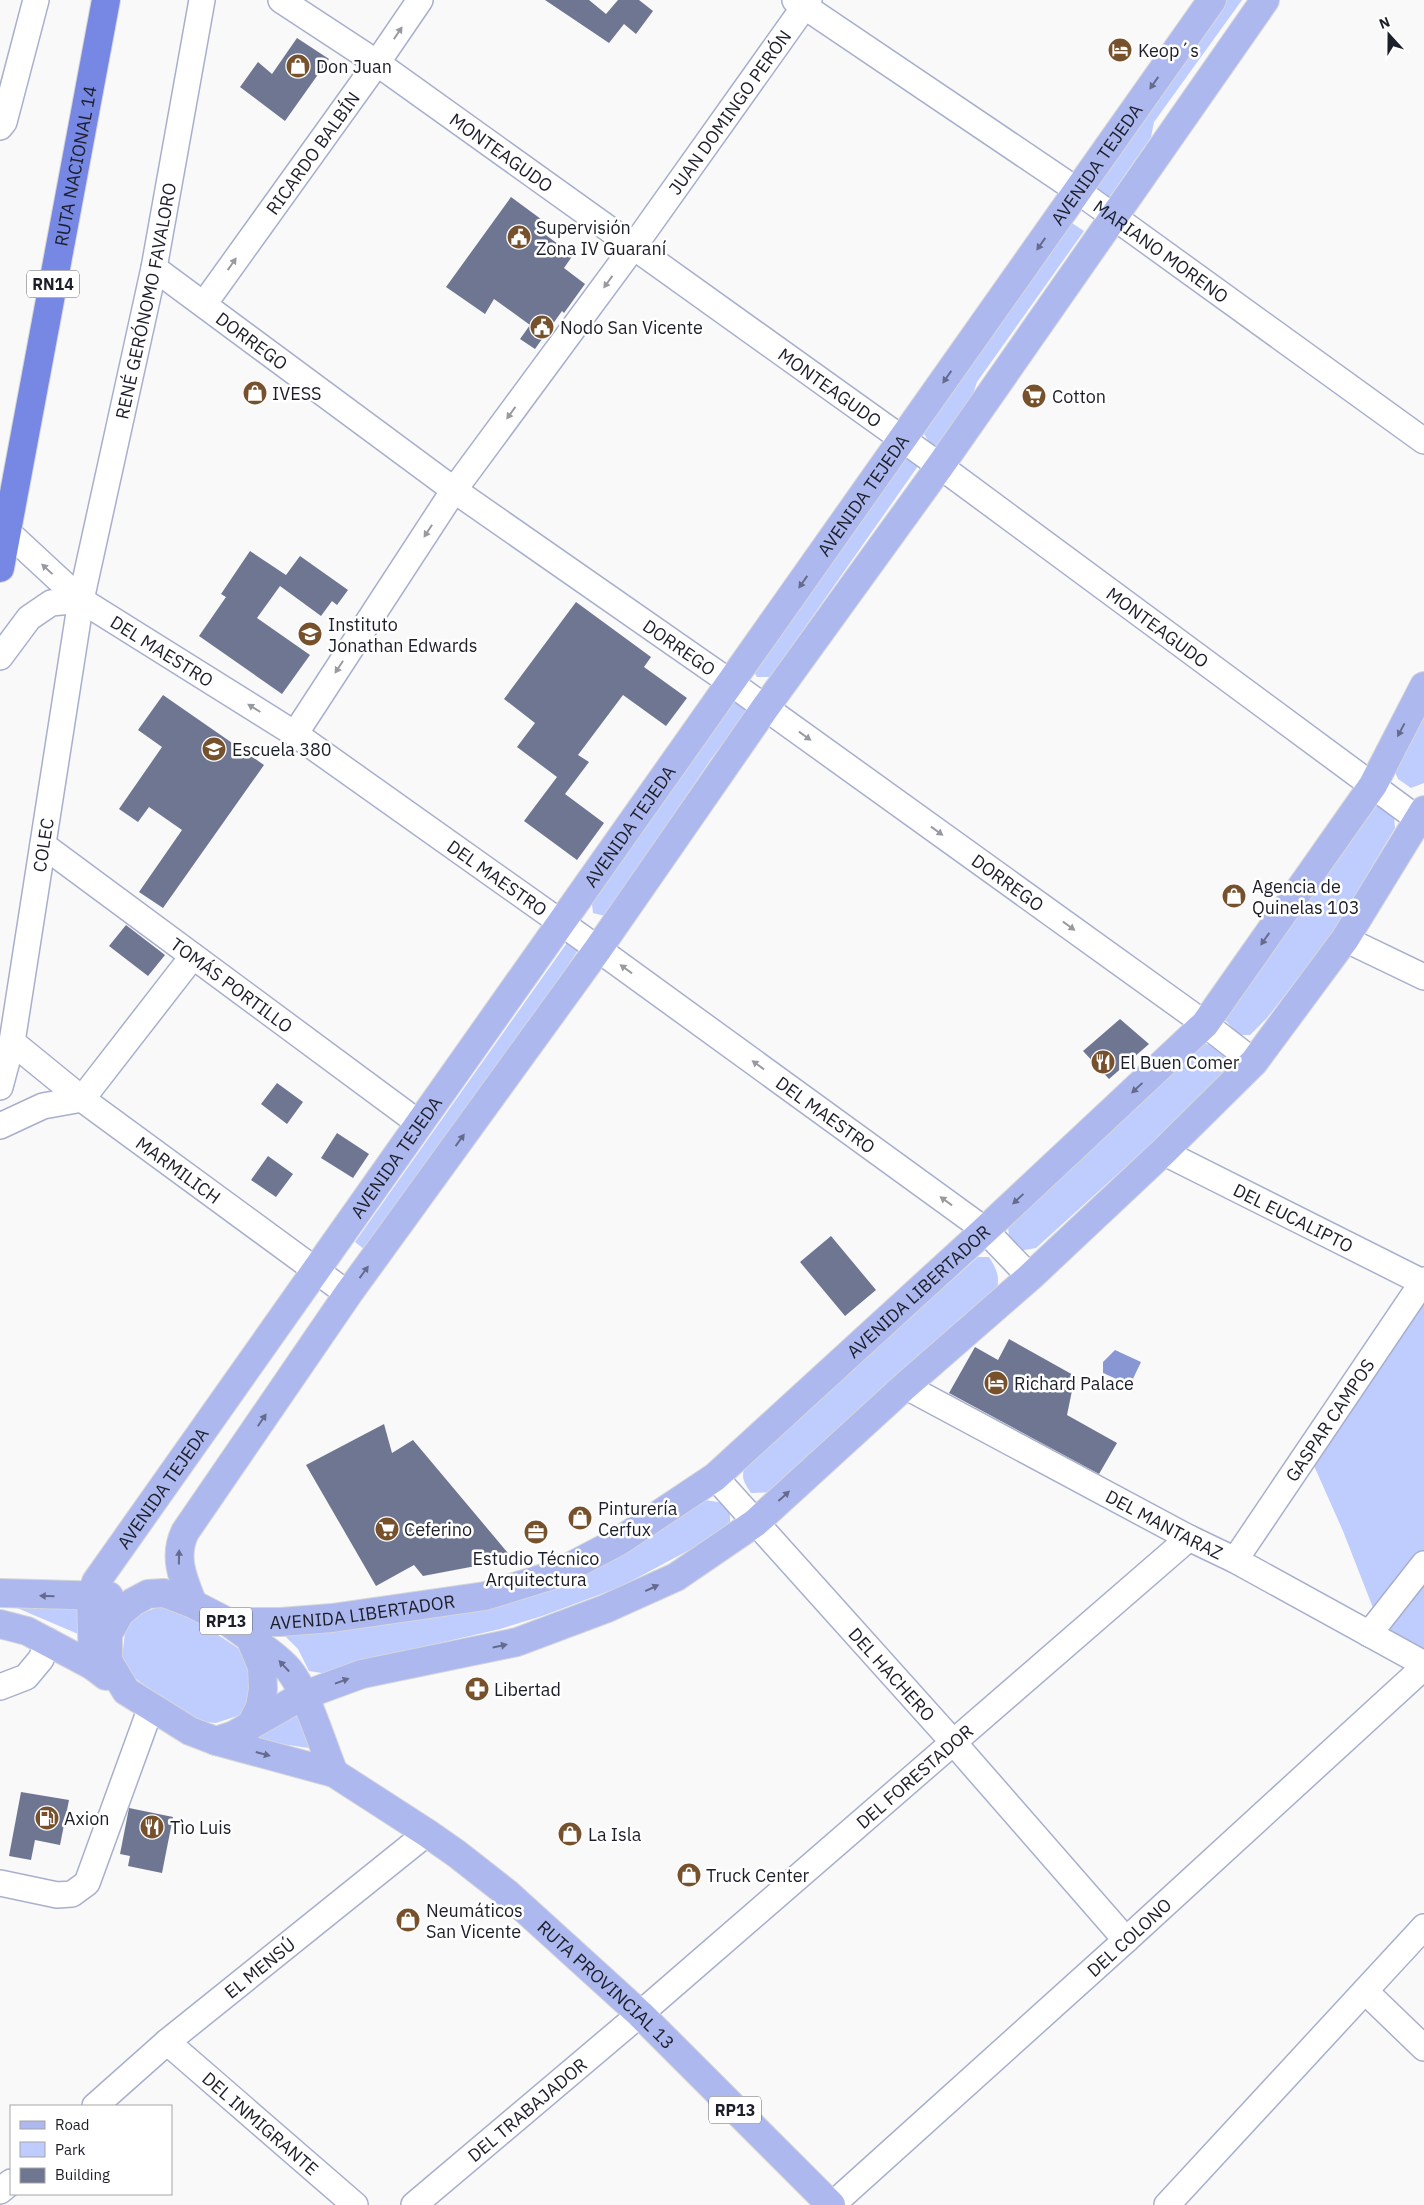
<svg xmlns="http://www.w3.org/2000/svg" width="1424" height="2205" font-family="'IBM Plex Sans',sans-serif">
<style>
.green{fill:#bfccfe}
.water{fill:#8896d3}
.building{fill:#6f7692}
.lines{fill:none;stroke-linecap:round;stroke-linejoin:round}
.minor-casing{stroke:#a7afcd;stroke-width:28}
.major-casing{stroke:#d6d6d9;stroke-width:30}
.highway-casing{stroke:#d6d6d9;stroke-width:30}
.minor{stroke:#fff;stroke-width:25}
.major{stroke:#adb8ef;stroke-width:28}
.highway{stroke:#7688e4;stroke-width:28}
.oneway{fill:#999a9f}
.oneway2{fill:#646b8c}
.labels{text-anchor:middle;dominant-baseline:central;stroke-width:5;stroke-linejoin:round;paint-order:stroke}
.shield{fill:#fff;stroke:#60626a;stroke-width:1}
.shield-label{font-size:16px;font-weight:bold;fill:#1c1e2a}
.poi-label{font-size:18px;fill:#1c1e2a;stroke:#fff;text-anchor:start}
.street-label{font-size:18px;fill:#1c1e2a;stroke:#fff}
</style>
<rect width="100%" height="100%" fill="#f9f9f9"/>
<path class="green" d="M1221,0H1242L1154,122L1151,137L1108,199L1099,195L1093,186Z
M1069,221L1084,231L977,382L971,400L939,447L929,442L924,434Z
M903,458H912L918,466L770,677H757L753,670Z
M737,698L749,703L745,714L711,759L605,916L593,913L592,904Z
M1424,714V783L1411,788L1398,779L1393,767Z
M1378,804L1394,816L1395,828L1330,937L1267,1018L1250,1035H1239L1225,1020L1227,1009L1367,808Z
M569,940L580,947L532,1021L364,1249L355,1242Z
M1201,1042L1224,1050L1230,1061V1072L1036,1248L1019,1251L1009,1238L1008,1226Z
M978,1257H989C996,1268 1000,1276 997,1288L774,1492L751,1493C741,1478 740,1474 750,1460Z
M1424,1295V1658L1384,1636L1343,1531L1311,1459Z
M705,1500L724,1503L730,1514V1525L721,1533L620,1587L542,1616L500,1629L379,1657L328,1674L309,1671L298,1649L284,1635L533,1593L597,1569Z
M79,1603L78,1634L15,1607Z
M161,1606L181,1610L242,1651L250,1677L251,1695L240,1715L216,1723L194,1721L132,1676L122,1659L125,1632L137,1615Z
M299,1715L315,1749L249,1739Z"/>
<path class="water" d="M1115,1350L1141,1362L1130,1385L1103,1373V1362Z"/>
<path class="building" d="M545,0H589L606,14L618,0H639L653,11L636,34L624,24L609,43Z
M297,38L329,59L285,121L240,87L258,62L272,74Z
M511,197L549,225L543,233L573,255L564,268L585,284L564,313L562,311L535,349L520,339L530,325L494,299L485,314L446,287Z
M250,551L286,575L300,556L348,590L337,605L332,601L321,616L280,586L257,618L310,655L282,694L199,636L226,597L221,594Z
M576,602L651,657L644,667L687,698L666,726L623,695L578,755L589,762L565,794L604,823L577,860L524,821L557,777L517,747L535,723L504,699Z
M163,695L264,765L163,908L139,892L182,830L149,807L138,822L119,809L162,747L138,730Z
M126,925L165,955L148,976L109,946Z
M1120,1019L1149,1044L1109,1079L1083,1051Z
M277,1083L303,1102L287,1124L261,1104Z
M337,1133L369,1154L353,1178L321,1158Z
M268,1156L293,1174L276,1197L251,1180Z
M831,1236L876,1290L845,1316L800,1262Z
M1009,1339L1075,1376L1067,1415L1117,1443L1099,1474L949,1393L975,1347L998,1360Z
M384,1424L392,1453L413,1440L513,1559L423,1576L414,1565L376,1586L306,1465Z
M21,1792L69,1800L60,1845L35,1840L31,1860L9,1856Z
M129,1808L173,1817L162,1873L128,1866L130,1856L120,1854Z"/>
<g class="lines">
<defs>
<g id="minor">
<path id="s1" d="M281,0L377,63L940,466L1419,820"/>
<path id="s2" d="M795,0L1078,191L1424,441"/>
<path d="M0,127L4,122L36,0"/>
<path id="s3" d="M154,268L454,490L731,683L1205,1024L1254,1062"/>
<path id="s4" d="M204,304L377,63L420,0"/>
<path id="s5" d="M0,525L81,600L295,734L598,949L985,1230L1030,1277"/>
<path d="M0,657L29,618L51,603L81,600"/>
<path id="s6" d="M295,734L454,490L634,246L809,0"/>
<path id="s7" d="M43,845L420,1124"/>
<path d="M1345,939L1424,977"/>
<path id="s8" d="M12,1042L82,1099L348,1294"/>
<path id="s9" d="M0,1087L12,1042L81,600L154,268L202,0"/>
<path d="M0,1126L43,1106L82,1099L193,956"/>
<path id="s10" d="M1163,1152L1424,1283"/>
<path id="s11" d="M905,1386L1189,1538L1235,1560L1424,1664"/>
<path id="s12" d="M715,1477L954,1743L1126,1940"/>
<path id="s13" d="M1235,1560L1424,1280"/>
<path d="M1369,1634L1424,1564"/>
<path d="M0,1687L26,1677L41,1659L48,1641"/>
<path d="M0,1883L57,1895L72,1894L87,1883L151,1707"/>
<path d="M1365,1991L1424,2048"/>
<path id="s14" d="M167,2042L355,2205"/>
<path id="s15" d="M95,2106L167,2042L427,1833"/>
<path d="M0,2191L11,2182"/>
<path id="s16" d="M414,2205L640,2014L1189,1538"/>
<path id="s17" d="M832,2205L1126,1940L1424,1667"/>
<path d="M1167,2205L1424,1927"/>
</g>
<g id="major">
<path d="M0,1593L109,1596"/>
<path d="M164,1593L193,1604L228,1622L250,1638L262,1667L263,1689L260,1707L251,1725L234,1735L216,1741L190,1731L126,1691L108,1661V1634L120,1613L133,1602L148,1594Z"/>
<path d="M193,1604C183,1579 173,1557 185,1532L348,1294L598,949L765,708L940,466L1265,0"/>
<path id="s18" d="M228,1622H281L332,1618L485,1596L556,1574L619,1541L715,1477L985,1230L1205,1024L1373,785L1424,686"/>
<path d="M0,1624L27,1631L93,1666L106,1676"/>
<path d="M250,1638C264,1648 278,1657 289,1670C306,1690 323,1747 334,1773"/>
<path id="s19" d="M93,1666L91,1597L96,1582L1212,0"/>
<path d="M251,1725L302,1696L362,1674L517,1642L605,1609L676,1577L755,1523L905,1386L1030,1277L1163,1152L1254,1062L1345,939L1424,810"/>
<path id="s20" d="M216,1741L334,1773L427,1833L457,1854L508,1894L640,2014L831,2205"/>
</g>
<g id="highway">
<path id="s21" d="M0,568L106,0"/>
</g>
</defs>
<use href="#minor" class="minor-casing"/>
<use href="#major" class="major-casing"/>
<use href="#highway" class="highway-casing"/>
<use href="#minor" class="minor"/>
<use href="#major" class="major"/>
<use href="#highway" class="highway"/>
</g>
<defs><path id="oneway-solid" d="M-6-.8H1V-3.2L6.5 0L1 3.2V.8H-6Z" transform="scale(1.25)"/></defs>
<g class="oneway">
<use href="#oneway-solid" transform="translate(398 33) rotate(-56)"/>
<use href="#oneway-solid" transform="translate(232 264) rotate(-55)"/>
<use href="#oneway-solid" transform="translate(608 282) rotate(126)"/>
<use href="#oneway-solid" transform="translate(511 413) rotate(126)"/>
<use href="#oneway-solid" transform="translate(428 531) rotate(123)"/>
<use href="#oneway-solid" transform="translate(47 569) rotate(-137)"/>
<use href="#oneway-solid" transform="translate(339 667) rotate(123)"/>
<use href="#oneway-solid" transform="translate(254 708) rotate(-148)"/>
<use href="#oneway-solid" transform="translate(805 736) rotate(36)"/>
<use href="#oneway-solid" transform="translate(937 831) rotate(36)"/>
<use href="#oneway-solid" transform="translate(1069 926) rotate(36)"/>
<use href="#oneway-solid" transform="translate(626 969) rotate(-144)"/>
<use href="#oneway-solid" transform="translate(758 1065) rotate(-144)"/>
<use href="#oneway-solid" transform="translate(946 1201) rotate(-144)"/>
</g>
<g class="oneway2">
<use href="#oneway-solid" transform="translate(1154 83) rotate(125)"/>
<use href="#oneway-solid" transform="translate(1041 244) rotate(125)"/>
<use href="#oneway-solid" transform="translate(947 377) rotate(125)"/>
<use href="#oneway-solid" transform="translate(803 582) rotate(125)"/>
<use href="#oneway-solid" transform="translate(1401 730) rotate(118)"/>
<use href="#oneway-solid" transform="translate(1265 939) rotate(125)"/>
<use href="#oneway-solid" transform="translate(1137 1088) rotate(137)"/>
<use href="#oneway-solid" transform="translate(460 1140) rotate(-54)"/>
<use href="#oneway-solid" transform="translate(1018 1199) rotate(137)"/>
<use href="#oneway-solid" transform="translate(364 1272) rotate(-54)"/>
<use href="#oneway-solid" transform="translate(262 1420) rotate(-56)"/>
<use href="#oneway-solid" transform="translate(784 1496) rotate(-42)"/>
<use href="#oneway-solid" transform="translate(179 1557) rotate(-89)"/>
<use href="#oneway-solid" transform="translate(652 1588) rotate(-25)"/>
<use href="#oneway-solid" transform="translate(47 1596) rotate(-178)"/>
<use href="#oneway-solid" transform="translate(500 1646) rotate(-12)"/>
<use href="#oneway-solid" transform="translate(284 1666) rotate(-133)"/>
<use href="#oneway-solid" transform="translate(342 1681) rotate(-20)"/>
<use href="#oneway-solid" transform="translate(263 1754) rotate(15)"/>
</g>
<defs>
<symbol id="hotel-disc" viewBox="-11 -11 22 22"><circle r="9.5" fill="#76512c" stroke="#fff"/><path d="M-6-4.5h1.5V1H6V5H4.5V3h-9V5H-6ZM-4 0a1.8 1.8 0 1 1 3.6 0ZM.5 0V-2.5h3Q6-2.5 6 0Z" fill="#fff"/></symbol>
<symbol id="shop-disc" viewBox="-11 -11 22 22"><circle r="9.5" fill="#76512c" stroke="#fff"/><path d="M-5-2.5h2.3a2.7 3.5 0 0 1 5.4 0H5L5.5 6h-11ZM-1.5-2.5h3a1.5 2.3 0 0 0-3 0Z" fill="#fff"/></symbol>
<symbol id="civic-disc" viewBox="-11 -11 22 22"><circle r="9.5" fill="#76512c" stroke="#fff"/><path d="M-.6-6.5H3V-4.5H.6V-3L4-1V1h2V6H-6V1h2V-1L-.6-3ZM-1.2 2.5V6h2.4V2.5Z" fill="#fff"/></symbol>
<symbol id="supermarket-disc" viewBox="-11 -11 22 22"><circle r="9.5" fill="#76512c" stroke="#fff"/><path d="M-6-5.5h2.5l.6 2H6L4.5 2H-2.5L-4.4-4H-6ZM-1.5 3.2a1.3 1.3 0 1 0 .1 0ZM3 3.2a1.3 1.3 0 1 0 .1 0Z" fill="#fff"/></symbol>
<symbol id="school-disc" viewBox="-11 -11 22 22"><circle r="9.5" fill="#76512c" stroke="#fff"/><path d="M0-5L7-2L0 1L-7-2ZM-4 1L0 2.5L4 1V4Q0 6-4 4Z" fill="#fff"/></symbol>
<symbol id="restaurant-disc" viewBox="-11 -11 22 22"><circle r="9.5" fill="#76512c" stroke="#fff"/><path d="M-5-6h1v4h1v-4h1v4h1v-4h1v5L-1.5 .5V6h-2V.5L-5-1ZM5-6V6H3V1.5H1.5Q1.5-4 5-6Z" fill="#fff"/></symbol>
<symbol id="office-disc" viewBox="-11 -11 22 22"><circle r="9.5" fill="#76512c" stroke="#fff"/><path d="M-6-3h4V-5.5h4V-3h4V5H-6ZM-1-4.5V-3h2v-1.5ZM-6 0V1H6V0Z" fill="#fff"/></symbol>
<symbol id="pharmacy-disc" viewBox="-11 -11 22 22"><circle r="9.5" fill="#76512c" stroke="#fff"/><path d="M-2-6h4v4h4v4h-4v4h-4v-4h-4v-4h4Z" fill="#fff"/></symbol>
<symbol id="fuel-disc" viewBox="-11 -11 22 22"><circle r="9.5" fill="#76512c" stroke="#fff"/><path d="M-5.5-6h7V0h2V4h1.3V-2.5L3-4.5l.8-.8L6-3V5H2.5V1h-1V6h-7ZM-4.2-4.7v3.2H.2V-4.7Z" fill="#fff"/></symbol>
</defs>
<g fill-rule="evenodd">
<use href="#hotel-disc" x="1106" y="36" width="28" height="28"/>
<use href="#shop-disc" x="284" y="52" width="28" height="28"/>
<use href="#civic-disc" x="505" y="223" width="28" height="28"/>
<use href="#civic-disc" x="528" y="313" width="28" height="28"/>
<use href="#shop-disc" x="241" y="379" width="28" height="28"/>
<use href="#supermarket-disc" x="1020" y="382" width="28" height="28"/>
<use href="#school-disc" x="296" y="620" width="28" height="28"/>
<use href="#school-disc" x="200" y="735" width="28" height="28"/>
<use href="#shop-disc" x="1220" y="882" width="28" height="28"/>
<use href="#restaurant-disc" x="1089" y="1048" width="28" height="28"/>
<use href="#hotel-disc" x="982" y="1369" width="28" height="28"/>
<use href="#shop-disc" x="566" y="1504" width="28" height="28"/>
<use href="#supermarket-disc" x="373" y="1515" width="28" height="28"/>
<use href="#office-disc" x="522" y="1518" width="28" height="28"/>
<use href="#pharmacy-disc" x="463" y="1675" width="28" height="28"/>
<use href="#fuel-disc" x="33" y="1804" width="28" height="28"/>
<use href="#restaurant-disc" x="138" y="1813" width="28" height="28"/>
<use href="#shop-disc" x="556" y="1820" width="28" height="28"/>
<use href="#shop-disc" x="675" y="1861" width="28" height="28"/>
<use href="#shop-disc" x="394" y="1906" width="28" height="28"/>
</g>
<g class="labels">
<g class="shield">
<rect x="27" y="270.5" width="52" height="27" rx="4"/>
<rect x="200" y="1607.5" width="52" height="27" rx="4"/>
<rect x="709" y="2096.5" width="52" height="27" rx="4"/>
</g>
<g class="shield-label">
<text x="53" y="284">RN14</text>
<text x="226" y="1621">RP13</text>
<text x="735" y="2110">RP13</text>
</g>
<g class="poi-label">
<text x="1138" y="50">Keop´s</text>
<text x="316" y="66">Don Juan</text>
<text x="536" y="227">Supervisión<tspan x="536" dy="21">Zona IV Guaraní</tspan></text>
<text x="560" y="327">Nodo San Vicente</text>
<text x="272" y="393">IVESS</text>
<text x="1052" y="396">Cotton</text>
<text x="328" y="624">Instituto<tspan x="328" dy="21">Jonathan Edwards</tspan></text>
<text x="232" y="749">Escuela 380</text>
<text x="1252" y="886">Agencia de<tspan x="1252" dy="21">Quinelas 103</tspan></text>
<text x="1120" y="1062">El Buen Comer</text>
<text x="1014" y="1383">Richard Palace</text>
<text x="598" y="1508">Pinturería<tspan x="598" dy="21">Cerfux</tspan></text>
<text x="404" y="1529">Ceferino</text>
<text x="536" y="1558" text-anchor="middle">Estudio Técnico<tspan x="536" dy="21">Arquitectura</tspan></text>
<text x="494" y="1689">Libertad</text>
<text x="64" y="1818">Axion</text>
<text x="170" y="1827">Tìo Luis</text>
<text x="588" y="1834">La Isla</text>
<text x="706" y="1875">Truck Center</text>
<text x="426" y="1910">Neumáticos<tspan x="426" dy="21">San Vicente</tspan></text>
</g>
<g class="street-label">
<text stroke="none"><textPath href="#s6" startOffset="759">JUAN DOMINGO PERÓN</textPath></text>
<text stroke="none"><textPath href="#s4" startOffset="186">RICARDO BALBÍN</textPath></text>
<text stroke="none"><textPath href="#s1" startOffset="268">MONTEAGUDO</textPath></text>
<text stroke="none"><textPath href="#s19" startOffset="1820">AVENIDA TEJEDA</textPath></text>
<text stroke="none"><textPath href="#s21" startOffset="409">RUTA NACIONAL 14</textPath></text>
<text stroke="none"><textPath href="#s2" startOffset="444">MARIANO MORENO</textPath></text>
<text stroke="none"><textPath href="#s9" startOffset="800">RENÉ GERÓNOMO FAVALORO</textPath></text>
<text stroke="none"><textPath href="#s3" startOffset="122">DORREGO</textPath></text>
<text stroke="none"><textPath href="#s1" startOffset="672">MONTEAGUDO</textPath></text>
<text stroke="none"><textPath href="#s19" startOffset="1415">AVENIDA TEJEDA</textPath></text>
<text stroke="none"><textPath href="#s1" startOffset="1078">MONTEAGUDO</textPath></text>
<text stroke="none"><textPath href="#s3" startOffset="648">DORREGO</textPath></text>
<text stroke="none"><textPath href="#s5" startOffset="206">DEL MAESTRO</textPath></text>
<text stroke="none"><textPath href="#s19" startOffset="1010">AVENIDA TEJEDA</textPath></text>
<text stroke="none"><textPath href="#s9" startOffset="246">COLEC</textPath></text>
<text stroke="none"><textPath href="#s5" startOffset="611">DEL MAESTRO</textPath></text>
<text stroke="none"><textPath href="#s3" startOffset="1052">DORREGO</textPath></text>
<text stroke="none"><textPath href="#s7" startOffset="235">TOMÁS PORTILLO</textPath></text>
<text stroke="none"><textPath href="#s5" startOffset="1016">DEL MAESTRO</textPath></text>
<text stroke="none"><textPath href="#s19" startOffset="605">AVENIDA TEJEDA</textPath></text>
<text stroke="none"><textPath href="#s8" startOffset="210">MARMILICH</textPath></text>
<text stroke="none"><textPath href="#s10" startOffset="146">DEL EUCALIPTO</textPath></text>
<text stroke="none"><textPath href="#s18" startOffset="795">AVENIDA LIBERTADOR</textPath></text>
<text stroke="none"><textPath href="#s13" startOffset="169">GASPAR CAMPOS</textPath></text>
<text stroke="none"><textPath href="#s19" startOffset="200">AVENIDA TEJEDA</textPath></text>
<text stroke="none"><textPath href="#s11" startOffset="294">DEL MANTARAZ</textPath></text>
<text stroke="none"><textPath href="#s18" startOffset="135">AVENIDA LIBERTADOR</textPath></text>
<text stroke="none"><textPath href="#s12" startOffset="265">DEL HACHERO</textPath></text>
<text stroke="none"><textPath href="#s16" startOffset="659">DEL FORESTADOR</textPath></text>
<text stroke="none"><textPath href="#s17" startOffset="400">DEL COLONO</textPath></text>
<text stroke="none"><textPath href="#s15" startOffset="215">EL MENSÚ</textPath></text>
<text stroke="none"><textPath href="#s20" startOffset="468">RUTA PROVINCIAL 13</textPath></text>
<text stroke="none"><textPath href="#s16" startOffset="148">DEL TRABAJADOR</textPath></text>
<text stroke="none"><textPath href="#s14" startOffset="124">DEL INMIGRANTE</textPath></text>
</g>
</g>
<rect x="10" y="2105" width="162" height="90" fill="#ffffff" stroke="#a4a5aa"/>
<rect x="20" y="2121" width="25" height="8" fill="#adb8ef" stroke="#a4a5aa"/>
<text x="55" y="2130" font-size="15" fill="#1c1e2a">Road</text>
<rect x="20" y="2142" width="25" height="15" fill="#bfccfe" stroke="#a4a5aa"/>
<text x="55" y="2155" font-size="15" fill="#1c1e2a">Park</text>
<rect x="20" y="2168" width="25" height="15" fill="#6f7692" stroke="#a4a5aa"/>
<text x="55" y="2180" font-size="15" fill="#1c1e2a">Building</text>
<g transform="translate(1389 35) rotate(339)" stroke="#ffffff" stroke-width="4" paint-order="stroke">
<path d="M0-4L9 19L0 12L-9 19Z" fill="#1c1e2a"/>
<text y="-8" font-size="14" font-weight="bold" text-anchor="middle" fill="#1c1e2a">N</text>
</g>
</svg>
